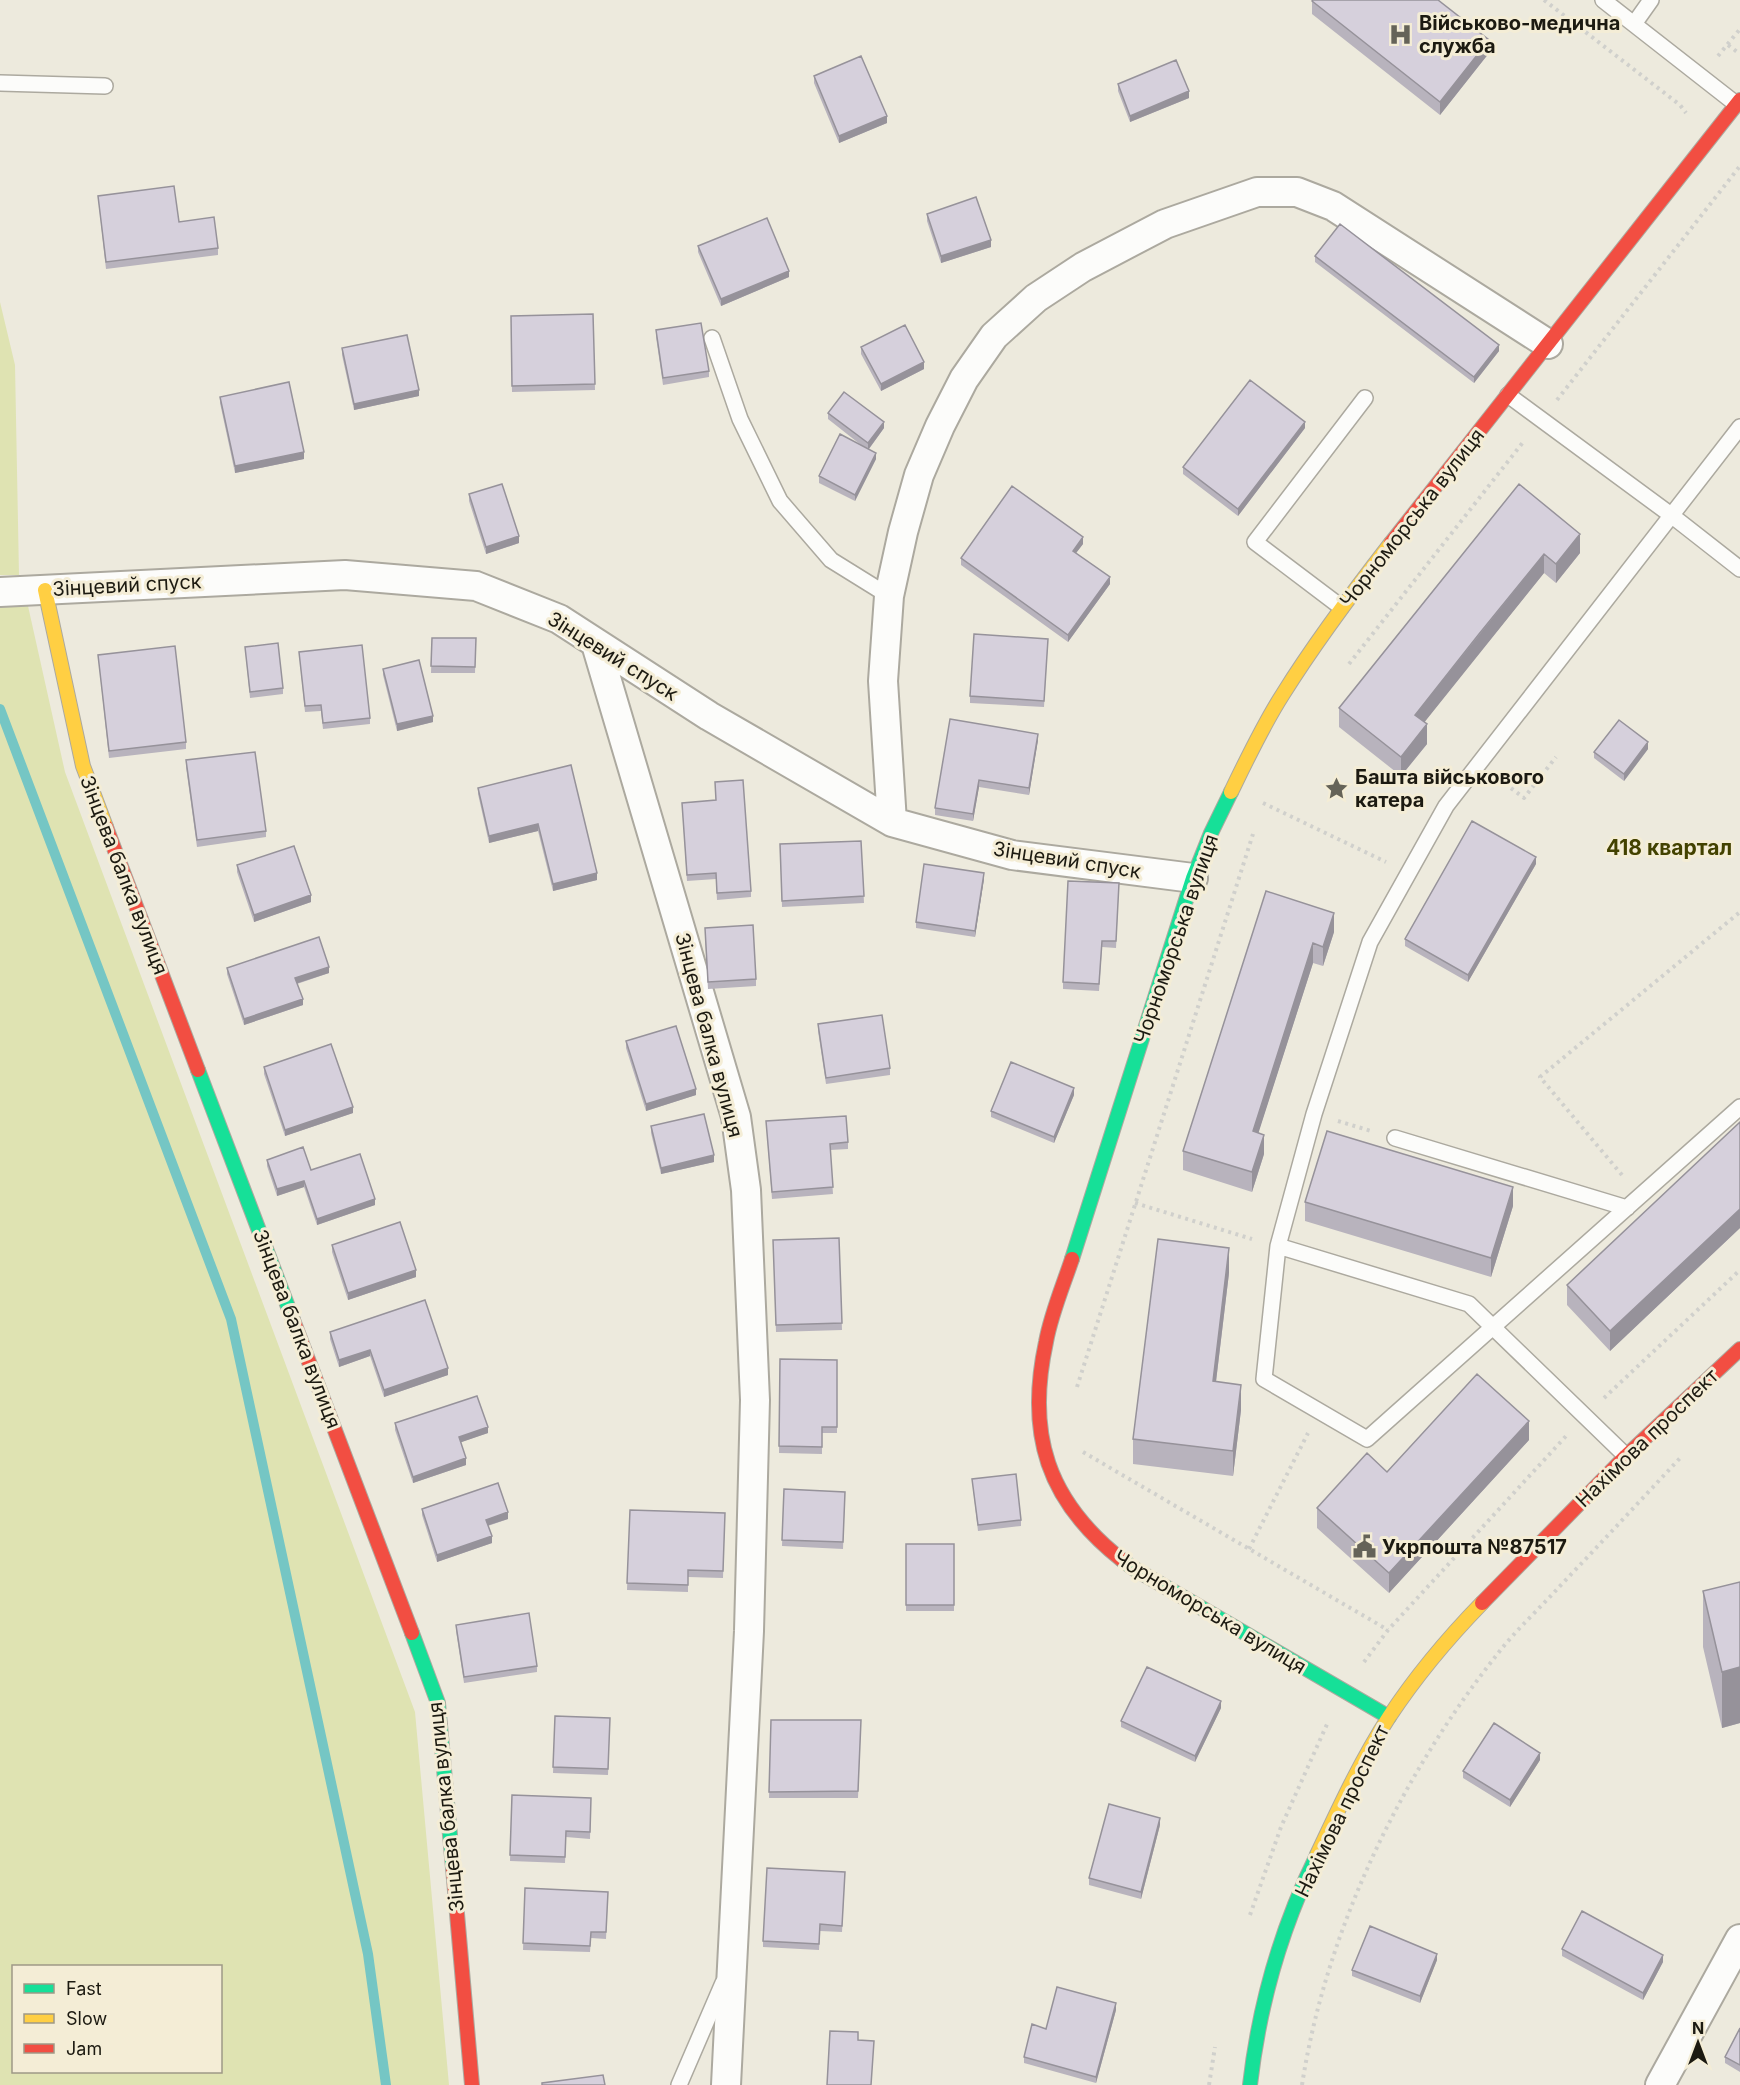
<svg xmlns="http://www.w3.org/2000/svg" width="1740" height="2085" font-family="Inter,sans-serif">
<style>
.green{fill:#dfe3b2;fill-rule:evenodd}
.lines{fill:none;stroke-linecap:round;stroke-linejoin:round}
.stream{stroke:#75c6c4;stroke-width:10}
.lane-casing{stroke:#aca99f;stroke-width:18}
.street-casing{stroke:#aca99f;stroke-width:32}
.fast-casing{stroke:#aca99f;stroke-width:16}
.slow-casing{stroke:#aca99f;stroke-width:16}
.jam-casing{stroke:#aca99f;stroke-width:16}
.path{stroke:#d0d0cc;stroke-width:4;stroke-dasharray:3 4.5;stroke-linecap:butt}
.lane{stroke:#fcfcfa;stroke-width:15}
.street{stroke:#fcfcfa;stroke-width:28}
.fast{stroke:#16e098;stroke-width:14}
.slow{stroke:#ffcf43;stroke-width:14}
.jam{stroke:#f24e42;stroke-width:14}
.wall{fill:#b8b3bd}
.shaded-wall{fill:#96929a}
.building{fill:#d6d0dc;stroke:#96929a;stroke-width:1.5}
.labels{text-anchor:middle;dominant-baseline:central;stroke-width:6;stroke-linejoin:round;paint-order:stroke}
.poi-label{font-size:20px;font-weight:bold;fill:#1c1a11;stroke:#f4edd6;text-anchor:start}
.street-label{font-size:20px;fill:#1c1a11;stroke:#f4edd6}
.neighbourhood-label{font-size:21px;font-weight:bold;fill:#434200;stroke:#f4edd6}
</style>
<rect width="100%" height="100%" fill="#edeadd"/>
<path class="green" d="M0,302L15,365L19,575H0Z
M28,606L65,772L415,1712L449,2085H0V607ZM220,1966V2072H14V1966Z"/>
<g class="lines">
<path class="stream" d="M0,709L231,1319L368,1954L386,2085"/>
<defs>
<path id="lane" d="M1603,0L1736,104
M1634,24L1651,0
M0,83L105,86
M712,338L740,419L780,501L831,560L889,596
M1508,395L1671,515L1740,569
M1740,427L1446,806L1370,942L1314,1114L1278,1246L1264,1379L1367,1439L1740,1107
M1341,607L1255,542L1365,398
M1395,1138L1627,1208
M1278,1246L1469,1304L1626,1456
M679,2085L723,1983"/>
<path id="street" d="M0,592L345,575L476,586L559,619L709,716L892,822L1012,855L1193,878
M596,644L736,1117L746,1190L755,1400L749,1631L726,2085
M892,822L883,681L889,596L903,532L919,475L940,426L964,379L994,336L1036,298L1083,267L1165,224L1257,192H1297L1333,206L1548,344
M1660,2085L1740,1939"/>
<path id="fast" d="M198,1070L293,1320
M1072,1259L1193,878L1211,833L1231,792
M1122,1560L1133,1568L1389,1717
M412,1633L438,1703L453,1868
M1250,2085C1259,2006 1282,1926 1317,1855"/>
<path id="slow" d="M45,590L83,766L106,827
M1231,792C1247,759 1263,725 1283,694C1316,641 1353,592 1391,543
M1317,1855C1339,1808 1361,1760 1389,1717C1416,1676 1448,1638 1482,1603"/>
<path id="jam" d="M1391,543L1740,100
M106,827L198,1070
M1072,1259C1063,1286 1051,1314 1046,1342C1026,1434 1047,1501 1122,1560
M293,1320L412,1633
M1482,1603L1626,1456L1740,1349
M453,1868L472,2085"/>
</defs>
<use href="#lane" class="lane-casing"/>
<use href="#street" class="street-casing"/>
<use href="#fast" class="fast-casing"/>
<use href="#slow" class="slow-casing"/>
<use href="#jam" class="jam-casing"/>
<path class="path" d="M1544,0L1680,105L1686,113
M1728,45L1740,54
M1718,56L1740,29
M1557,400L1740,166
M1349,664L1524,441
M1499,779L1524,798L1556,757
M1263,803L1386,862
M1338,1121L1371,1131
M1622,1175L1540,1077L1740,912
M1135,1203L1252,1239
M1077,1387L1253,834
M1604,1398L1740,1270
M1083,1452L1388,1630
M1249,1549L1308,1433
M1364,1662L1388,1630L1567,1435
M1250,1915L1281,1827L1328,1722
M1209,2085L1215,2047
M1302,2085C1326,1930 1401,1775 1499,1652C1517,1629 1540,1608 1560,1586C1601,1543 1641,1500 1681,1457"/>
<use href="#lane" class="lane"/>
<use href="#street" class="street"/>
<use href="#fast" class="fast"/>
<use href="#slow" class="slow"/>
<use href="#jam" class="jam"/>
</g>
<path class="wall" d="M1312,1L1489,53L1440,115L1312,14Z
M814,76L887,123L839,143L814,83Z
M1118,84L1189,98L1130,122L1118,91Z
M98,196L179,222L218,248V255L106,269Z
M927,214L991,247L941,263L927,221Z
M698,246L789,277L721,306L698,252Z
M1315,256L1499,351L1474,383L1315,262Z
M593,314L595,390L512,392L511,316Z
M656,330L709,371V377L663,385L656,337Z
M861,347L924,369L881,391L861,354Z
M342,348L419,396L354,410L342,355Z
M220,397L304,459L235,473L220,403Z
M828,413L884,428L869,449L876,459L855,501L819,483V476L861,445L828,419Z
M1305,428L1238,516L1183,474V467Z
M1519,484L1580,553L1556,583L1544,573L1479,653L1424,722L1427,744L1401,776L1339,727V708Z
M469,494L519,543L486,554L469,501Z
M1083,544L1076,553L1110,584L1068,642L961,565V558Z
M432,638H476L475,673H431Z
M1048,639L1044,707L970,703V696Z
M245,647L283,688V694L250,698Z
M299,652L370,718V724L323,729L321,711L305,712Z
M98,655L186,742V749L109,758Z
M383,669L433,722L397,731L383,675Z
M1038,740L1029,795L979,787L973,821L935,815V808Z
M1648,749L1624,781L1594,758V752Z
M186,760L266,831V837L197,847L186,767Z
M571,765L597,880L553,891L538,831L489,843L478,794V788Z
M715,782L751,891V897L717,900L716,879L687,881L682,803L716,800Z
M861,841L864,903L782,907L780,844Z
M1536,864L1468,982L1405,946V939Z
M237,865L311,902L254,922L237,872Z
M984,879L975,937L916,928V922Z
M1119,883L1116,948L1102,947L1099,991L1063,989V982Z
M1266,891L1334,932L1323,966L1313,963L1258,1133L1264,1154L1252,1192L1183,1170V1151Z
M705,935L756,979V986L708,989Z
M227,968L329,973L297,984L303,1005L244,1025L227,974Z
M818,1024L890,1068V1075L826,1084L818,1031Z
M626,1041L696,1095L646,1111L626,1048Z
M264,1067L353,1113L285,1136L264,1074Z
M1074,1095L1054,1143L991,1117V1111Z
M766,1121L848,1142V1149L830,1150L833,1194L772,1199Z
M1740,1122V1228L1610,1351L1567,1305V1285Z
M651,1126L714,1162L661,1174L651,1133Z
M267,1160L311,1170L375,1205L317,1225L304,1187L277,1196L267,1166Z
M1305,1202L1513,1206L1491,1277L1305,1221Z
M839,1238L842,1330L776,1332L773,1240Z
M332,1245L416,1277L348,1300L332,1252Z
M1229,1273L1216,1382L1241,1410L1233,1476L1133,1464V1439Z
M330,1332L448,1375L384,1397L370,1356L339,1367L330,1339Z
M780,1359L837,1360V1433H822V1454L779,1453Z
M395,1423L488,1433L461,1442L466,1465L413,1483L395,1430Z
M1529,1440L1389,1593L1317,1528V1508L1387,1472Z
M972,1479L1021,1520V1526L978,1531Z
M784,1489L845,1492L843,1549L782,1546Z
M422,1509L508,1519L488,1526L492,1543L437,1562L422,1515Z
M630,1510L725,1513L723,1578L688,1577V1592L627,1590Z
M906,1544H954V1611H906Z
M1740,1582V1723L1722,1728L1703,1647V1591Z
M456,1625L537,1666V1672L464,1683L456,1631Z
M1221,1708L1195,1762L1121,1727V1721Z
M555,1716L610,1718L608,1775L553,1773Z
M771,1720H861L858,1798H769Z
M1540,1760L1510,1807L1463,1778V1771Z
M512,1795L591,1798L590,1839L566,1837L565,1863L510,1861Z
M1160,1825L1141,1899L1089,1885V1878Z
M845,1872L842,1932L820,1931L819,1950L763,1947V1941Z
M525,1888L608,1892L606,1939L591,1938L590,1952L523,1950Z
M1562,1949L1663,1962L1643,2000L1562,1956Z
M1437,1960L1420,2003L1352,1976V1970Z
M1116,2010L1096,2083L1024,2063V2057L1046,2029Z
M1740,2028V2072L1725,2063V2057Z"/>
<path class="shaded-wall" d="M1489,40V53L1440,115V102Z
M1189,91V98L1130,122V116Z
M887,116V123L839,143V136Z
M991,240V247L941,263V256Z
M789,271V277L721,306V299Z
M1499,345V351L1474,383V377Z
M924,362V369L881,391V384Z
M419,390V396L354,410V404Z
M884,422V428L868,450V443Z
M1305,422V428L1238,516V509Z
M304,452V459L235,473V466Z
M876,453V459L855,501V495Z
M1580,534V553L1556,583V564Z
M519,536V543L486,554V547Z
M1083,537V544L1073,557V551Z
M1544,554V573L1415,734V715Z
M1110,577V584L1068,642V635Z
M433,716V722L397,731V724Z
M1427,724V744L1401,776V757Z
M1038,734V740L1029,795V788Z
M1648,742V749L1624,781V774Z
M979,780V787L973,821V814Z
M538,824V831L489,843V836Z
M1536,857V864L1468,982V975Z
M597,873V880L553,891V884Z
M984,873V879L975,937V931Z
M311,895V902L254,922V915Z
M1334,913V932L1323,966V947Z
M1313,943V963L1253,1150V1131Z
M329,967V973L295,984V978Z
M303,999V1005L244,1025V1019Z
M1074,1088V1095L1054,1143V1137Z
M696,1089V1095L646,1111V1104Z
M353,1107V1113L285,1136V1130Z
M1264,1135V1154L1252,1192V1172Z
M714,1155V1162L661,1174V1168Z
M304,1181V1187L277,1196V1189Z
M1513,1187V1206L1491,1277V1258Z
M375,1199V1205L317,1225V1219Z
M1740,1209V1228L1610,1351V1331Z
M1229,1248V1273L1213,1406V1381Z
M416,1270V1277L348,1300V1293Z
M370,1350V1356L339,1367V1360Z
M448,1368V1375L384,1397V1390Z
M1241,1385V1410L1233,1476V1451Z
M1529,1421V1440L1389,1593V1573Z
M488,1427V1433L459,1443V1437Z
M466,1458V1465L413,1483V1477Z
M508,1512V1519L486,1526V1520Z
M492,1536V1543L437,1562V1555Z
M1740,1667V1723L1722,1728V1672Z
M1221,1701V1708L1195,1762V1756Z
M1540,1753V1760L1510,1807V1800Z
M1160,1818V1825L1141,1899V1892Z
M1437,1954V1960L1420,2003V1996Z
M1663,1955V1962L1643,2000V1993Z
M1116,2003V2010L1096,2083V2077Z"/>
<path class="building" d="M1313,0H1438L1489,40L1440,102L1312,1Z
M861,56L887,116L839,136L814,76Z
M1176,60L1189,91L1130,116L1118,84Z
M174,186L179,222L214,217L218,248L106,262L98,196Z
M976,197L991,240L941,256L927,214Z
M767,218L789,271L721,299L698,246Z
M1340,224L1499,345L1474,377L1315,256Z
M593,314L595,384L512,386L511,316Z
M701,323L709,371L663,378L656,330Z
M905,325L924,362L881,384L861,347Z
M407,335L419,390L354,404L342,348Z
M1250,380L1305,422L1238,509L1183,467Z
M289,382L304,452L235,466L220,397Z
M844,392L884,422L868,443L828,413Z
M840,434L876,453L855,495L819,476Z
M502,484L519,536L486,547L469,494Z
M1519,484L1580,534L1556,564L1544,554L1479,634L1415,715L1427,724L1401,757L1339,708Z
M1012,486L1083,537L1073,551L1110,577L1068,635L961,558Z
M974,634L1048,639L1044,701L970,696Z
M432,638H476L475,667L431,666Z
M278,643L283,688L250,692L245,647Z
M362,645L370,718L323,723L321,705L305,706L299,652Z
M175,646L186,742L109,751L98,655Z
M419,660L433,716L397,724L383,669Z
M950,719L1038,734L1029,788L979,780L973,814L935,808Z
M1619,720L1648,742L1624,774L1594,752Z
M255,752L266,831L197,840L186,760Z
M571,765L597,873L553,884L538,824L489,836L478,788Z
M743,780L751,891L717,893L716,873L687,875L682,803L716,800L715,782Z
M1472,821L1536,857L1468,975L1405,939Z
M861,841L864,896L782,901L780,844Z
M294,846L311,895L254,915L237,865Z
M924,864L984,873L975,931L916,922Z
M1068,881L1119,883L1116,941H1102L1099,984L1063,982Z
M1266,891L1334,913L1323,947L1313,943L1253,1131L1264,1135L1252,1172L1183,1151Z
M753,925L756,979L708,982L705,928Z
M319,937L329,967L295,978L303,999L244,1019L227,968Z
M882,1015L890,1068L826,1078L818,1024Z
M676,1026L696,1089L646,1104L626,1041Z
M331,1044L353,1107L285,1130L264,1067Z
M1011,1062L1074,1088L1054,1137L991,1111Z
M704,1114L714,1155L661,1168L651,1126Z
M846,1116L848,1142L830,1144L833,1187L772,1192L766,1121Z
M1740,1122V1209L1610,1331L1567,1285Z
M1327,1131L1513,1187L1491,1258L1305,1202Z
M303,1147L311,1170L360,1154L375,1199L317,1219L304,1181L277,1189L267,1160Z
M400,1222L416,1270L348,1293L332,1245Z
M839,1238L842,1323L776,1325L773,1240Z
M1158,1239L1229,1248L1213,1381L1241,1385L1233,1451L1133,1439Z
M425,1300L448,1368L384,1390L370,1350L339,1360L330,1332Z
M780,1359L837,1360V1427H822V1447L779,1446Z
M1477,1374L1529,1421L1389,1573L1317,1508L1367,1453L1387,1472Z
M477,1396L488,1427L459,1437L466,1458L413,1477L395,1423Z
M1016,1474L1021,1520L978,1525L972,1479Z
M498,1483L508,1512L486,1520L492,1536L437,1555L422,1509Z
M784,1489L845,1492L843,1542L782,1540Z
M630,1510L725,1513L723,1571L688,1570V1585L627,1583Z
M906,1544H954V1605H906Z
M1740,1582V1667L1722,1672L1703,1591Z
M529,1613L537,1666L464,1677L456,1625Z
M1147,1667L1221,1701L1195,1756L1121,1721Z
M555,1716L610,1718L608,1769L553,1767Z
M771,1720H861L858,1791L769,1792Z
M1494,1723L1540,1753L1510,1800L1463,1771Z
M512,1795L591,1798L590,1832L566,1831L565,1857L510,1855Z
M1109,1804L1160,1818L1141,1892L1089,1878Z
M767,1868L845,1872L842,1926L820,1924L819,1944L763,1941Z
M525,1888L608,1892L606,1932H591L590,1946L523,1943Z
M1582,1911L1663,1955L1643,1993L1562,1949Z
M1370,1926L1437,1954L1420,1996L1352,1970Z
M1057,1987L1116,2003L1096,2077L1024,2057L1032,2024L1046,2029Z
M1740,2028V2065L1725,2057Z
M830,2031L858,2032V2040L874,2041L871,2085H827Z
M603,2075L605,2085H542V2083Z"/>
<defs>
<symbol id="hospital-bare" viewBox="-9 -9 18 18"><path d="M-5-5h3v3.5h4V-5h3V5h-3V1.5h-4V5h-3Z" fill="#656358" stroke="#f4edd6" stroke-width="2.5" paint-order="stroke"/></symbol>
<symbol id="sight-bare" viewBox="-9 -9 18 18"><path d="M0-6L1.8-2.2L6-1.7L2.9 1.2L3.7 5.4L0 3.3L-3.7 5.4L-2.9 1.2L-6-1.7L-1.8-2.2Z" fill="#656358" stroke="#f4edd6" stroke-width="2.5" paint-order="stroke"/></symbol>
<symbol id="civic-bare" viewBox="-9 -9 18 18"><path d="M-.6-6.5H3V-4.5H.6V-3L4-1V1h2V6H-6V1h2V-1L-.6-3ZM-1.2 2.5V6h2.4V2.5Z" fill="#656358" stroke="#f4edd6" stroke-width="2.5" paint-order="stroke"/></symbol>
</defs>
<g fill-rule="evenodd">
<use href="#hospital-bare" x="1384" y="18" width="33" height="33"/>
<use href="#sight-bare" x="1320" y="772" width="33" height="33"/>
<use href="#civic-bare" x="1348" y="1530" width="33" height="33"/>
</g>
<g class="labels">
<g class="poi-label">
<text x="1419" y="23">Військово-медична<tspan x="1419" dy="23">служба</tspan></text>
<text x="1355" y="777">Башта військового<tspan x="1355" dy="23">катера</tspan></text>
<text x="1382" y="1547">Укрпошта №87517</text>
</g>
<g class="street-label">
<text transform="translate(1412 518) rotate(-52)">Чорноморська вулиця</text>
<text transform="translate(127 585) rotate(-3)">Зінцевий спуск</text>
<text transform="translate(613 656) rotate(32)">Зінцевий спуск</text>
<text transform="translate(1067 860) rotate(9)">Зінцевий спуск</text>
<text transform="translate(124 875) rotate(69)">Зінцева балка вулиця</text>
<text transform="translate(1176 939) rotate(-71)">Чорноморська вулиця</text>
<text transform="translate(709 1035) rotate(75)">Зінцева балка вулиця</text>
<text transform="translate(297 1329) rotate(69)">Зінцева балка вулиця</text>
<text transform="translate(1647 1438) rotate(-44)">Нахімова проспект</text>
<text transform="translate(1210 1612) rotate(31)">Чорноморська вулиця</text>
<text transform="translate(446 1807) rotate(-96)">Зінцева балка вулиця</text>
<text transform="translate(1342 1811) rotate(-64)">Нахімова проспект</text>
</g>
<g class="neighbourhood-label">
<text x="1669" y="847">418 квартал</text>
</g>
</g>
<rect x="12" y="1965" width="210" height="108" fill="#f4edd6" stroke="#9e9987" stroke-width="1.5"/>
<rect x="24" y="1984" width="30" height="9" fill="#16e098" stroke="#9e9987" stroke-width="1.5"/>
<text x="66" y="1995" font-size="18" fill="#1c1a11">Fast</text>
<rect x="24" y="2014" width="30" height="9" fill="#ffcf43" stroke="#9e9987" stroke-width="1.5"/>
<text x="66" y="2025" font-size="18" fill="#1c1a11">Slow</text>
<rect x="24" y="2044" width="30" height="9" fill="#f24e42" stroke="#9e9987" stroke-width="1.5"/>
<text x="66" y="2055" font-size="18" fill="#1c1a11">Jam</text>
<g transform="translate(1698 2043)" stroke="#f4edd6" stroke-width="4.5" paint-order="stroke">
<path d="M0-4.5L10 22L0 15L-10 22Z" fill="#1c1a11"/>
<text y="-9" font-size="16" font-weight="bold" text-anchor="middle" fill="#1c1a11">N</text>
</g>
</svg>
